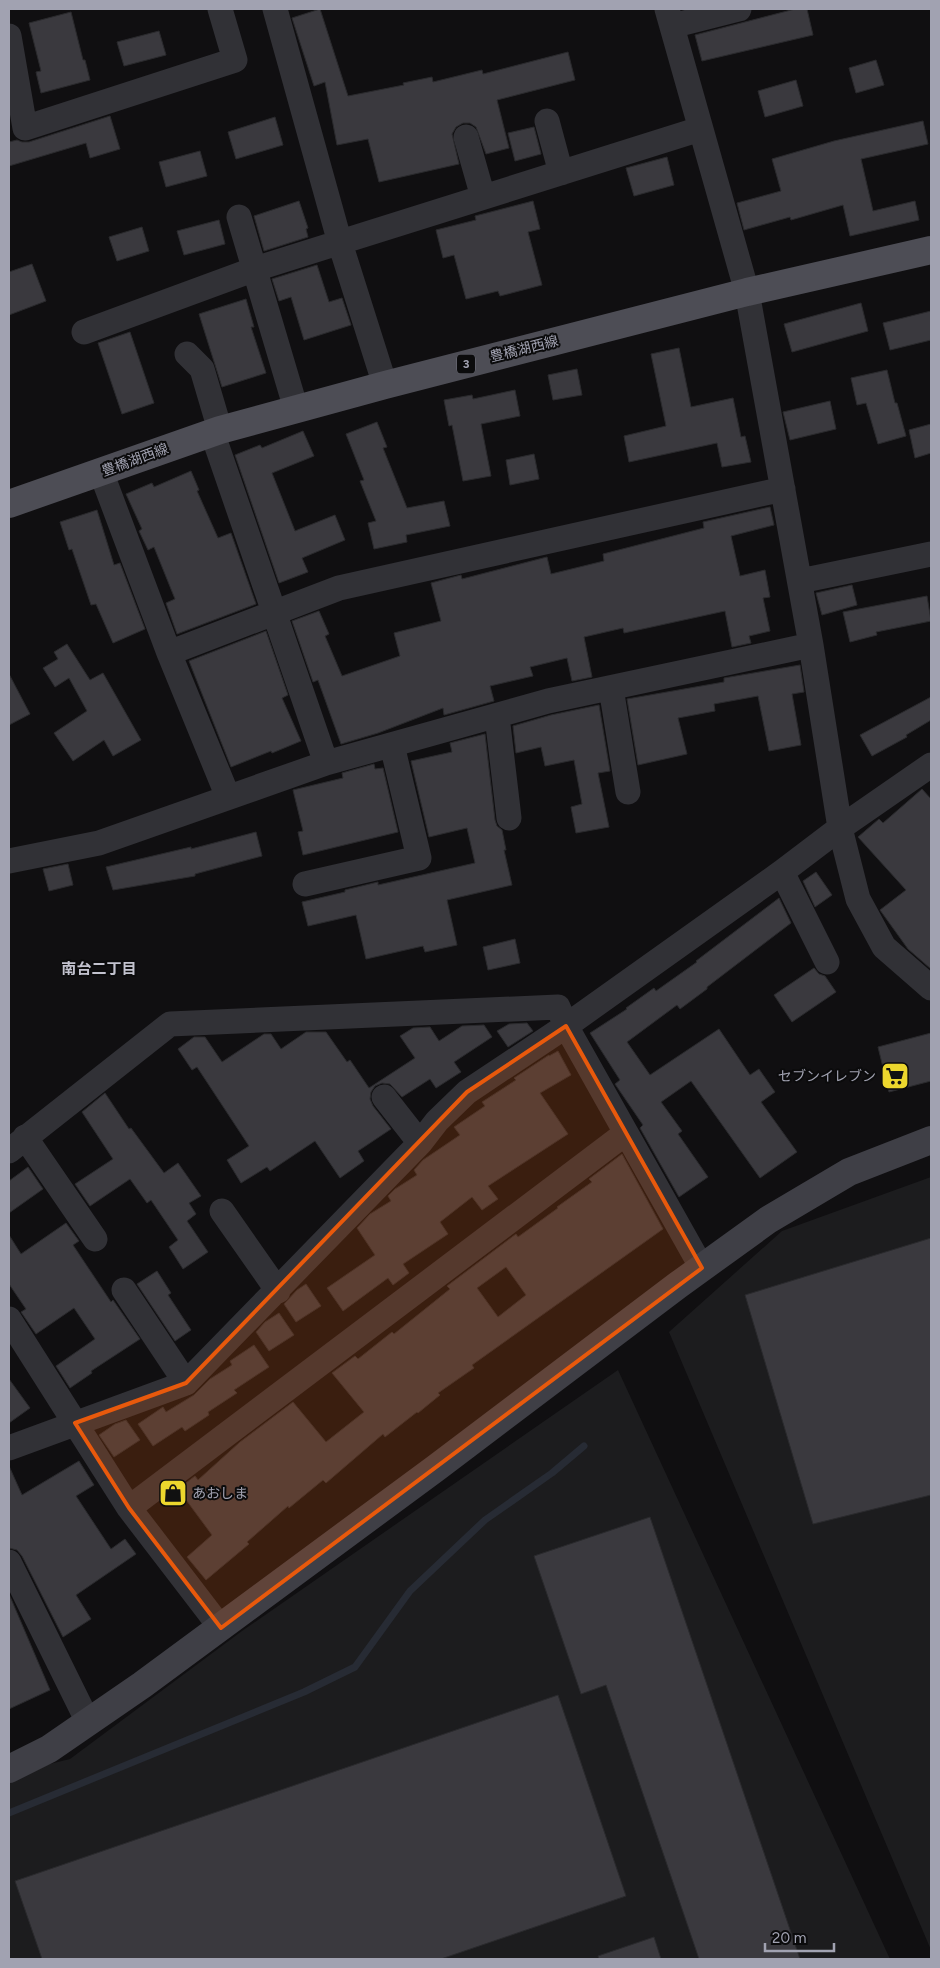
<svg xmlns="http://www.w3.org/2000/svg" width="940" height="1968" font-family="Figtree,'Noto Sans JP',sans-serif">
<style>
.built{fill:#1c1c1e}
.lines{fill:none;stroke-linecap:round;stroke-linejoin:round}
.stream{stroke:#272b34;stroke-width:7}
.building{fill:#3a393e;stroke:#2a2a2d;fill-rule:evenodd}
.street{stroke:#313136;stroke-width:25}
.secondary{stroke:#3f3f46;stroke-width:28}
.primary{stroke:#4d4d55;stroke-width:28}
.marked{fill:#e8590c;fill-opacity:0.2;stroke:#e8590c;stroke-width:4;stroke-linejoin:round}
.labels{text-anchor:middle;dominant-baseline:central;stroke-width:4;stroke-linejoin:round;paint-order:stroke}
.shield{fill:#0b0b0c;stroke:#747580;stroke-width:1}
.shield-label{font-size:12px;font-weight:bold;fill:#a1a2b1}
.street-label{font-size:14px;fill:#a1a2b1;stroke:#0b0b0c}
.poi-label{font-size:14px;fill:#a1a2b1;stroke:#0b0b0c;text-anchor:end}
.neighbourhood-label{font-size:15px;font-weight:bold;fill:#c2c2ce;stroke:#0b0b0c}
</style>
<rect width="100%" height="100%" fill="#100f11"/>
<path class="built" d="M931,1177V1950L669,1332L782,1231Z
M618,1370L890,1959H9V1774L70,1759L242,1631Z"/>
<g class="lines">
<path class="stream" d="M9,1813L304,1692L355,1667L410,1591L485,1520L552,1473L584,1446"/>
</g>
<path class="building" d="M320,9L348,96L404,85L403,83L432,77L433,82L482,70L483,74L568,52L575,80L497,100L509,148L486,154L476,127L470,123H463L456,127L452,134L459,164L379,182L368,139L337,145L325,82L314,86L292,18Z
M795,9H807L813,35L702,61L695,35Z
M71,12L83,60H85L90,80L41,93L36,72L41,71L29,23Z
M159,31L166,55L124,66L117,42Z
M876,60L884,85L856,93L849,68Z
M796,80L803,106L765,117L758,91Z
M110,116L120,149L90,158L86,143L9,166V142L17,140L22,142H29Z
M275,117L283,145L236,159L228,132Z
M923,121L928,144L861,159L873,211L915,201L919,220L850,236L843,205L791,220L790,217L744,230L737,203L781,191L772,159L834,141Z
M534,127L541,154L515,161L508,133Z
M200,151L207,176L166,187L159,162Z
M667,157L674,185L634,196L626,168Z
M299,201L308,228L306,229L308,237L264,251L254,216Z
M533,201L540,229L528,232L542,285L500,296L498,291L466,299L454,255L443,258L436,230L476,220L475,216Z
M219,220L225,244L184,255L177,231Z
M142,227L149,251L117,261L109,237Z
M32,264L46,301L9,315V272Z
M317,265L329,302L342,298L351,325L304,340L291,297L279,301L272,279Z
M246,299L254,327H251L266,373L222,387L199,314Z
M861,303L868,331L792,352L784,324Z
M931,311V340L890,350L883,323Z
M130,332L154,403L122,414L98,343Z
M679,348L691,407L733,398L741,437L745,436L751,462L722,467L717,443L629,462L624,436L666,426L651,354Z
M577,369L582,395L553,400L548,375Z
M887,370L895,403H897L906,436L878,444L866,403L857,405L851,378Z
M515,390L520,416L481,424L491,476L463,481L452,425L449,426L444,400L472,395L473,399Z
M830,401L836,429L790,440L783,412Z
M377,422L387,447L383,448L407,508L444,501L450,526L406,535L407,542L374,549L368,523L376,521L360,481L364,480L346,434Z
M931,424V453L915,458L909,430Z
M303,431L314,456L272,473L295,531L335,515L345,540L302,558L308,572L279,583L235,455L260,445L262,448Z
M534,454L539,479L510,485L506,460Z
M191,471L199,490L197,491L218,538L231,533L256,604L177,634L166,603L175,599L154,547L148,550L139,531L142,529L126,494L152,483L154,487Z
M770,507L774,525L731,536L740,576L765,570L770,597L763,598L770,631L749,636L751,643L732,647L725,611L624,633L623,628L584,637L592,677L572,681L567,658L530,667L533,676L490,686L494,701L444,715L443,708L378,733L341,744L318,680L313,682L292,621L319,611L329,634L325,636L342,676L400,656L394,633L441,621L431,583L461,575L462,579L547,557L551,574L604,561L603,554L704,528L703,522Z
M97,510L114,565L120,563L145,629L113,643L96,604L91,605L72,549L69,550L60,522Z
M852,585L857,605L822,615L816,593Z
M927,596L931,621L876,632L877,635L850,642L843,612Z
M266,631L288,695L282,698L301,741L272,753L271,751L231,767L189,661Z
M67,644L90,680L103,673L141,740L113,756L104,740L73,761L54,733L87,711L69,678L55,687L43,668L58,659L54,652Z
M800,665L804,692L792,694L801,745L769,751L758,696L714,704L715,711L678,718L687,754L638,765L627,699L724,682V678Z
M9,674L30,714L9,725Z
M931,697V720L906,735L907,737L872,756L860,735Z
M599,705L610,771L598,773L609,827L576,833L571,807L582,804L574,760L545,766L541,747L516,753L513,726L551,715Z
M485,734L495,820L497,826L502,830L506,850H504L512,885L447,900L457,945L425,952L423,946L366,959L356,915L308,926L302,902L345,892V890L378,882V885L475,863L467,828L429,837L411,761L452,752L450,743Z
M374,764L375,769L383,768L398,832L303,855L298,832L303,831L293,790L343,778L342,773Z
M922,789L931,799V969L908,949L880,910L906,890L858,837L879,819L883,823Z
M256,832L262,856L195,874V876L113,890L106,867L191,847V849Z
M68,864L73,885L49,891L43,869Z
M816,872L832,895L815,907L803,881Z
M779,898L791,923L707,987V989L680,1009L677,1005L627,1042L650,1075L719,1029L750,1075L759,1069L775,1092L761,1102L797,1152L760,1178L691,1081L661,1102L682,1131L678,1134L708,1177L679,1197L640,1128L643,1125L615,1084L620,1080L590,1033L627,1009L626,1008L654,988L656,991L697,962L696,961Z
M515,939L520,963L488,970L483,947Z
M814,968L819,974L825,976L836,992L792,1022L774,995Z
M527,1023L533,1031L508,1047L497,1031L509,1024Z
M484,1025L492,1037L454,1062L461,1072L436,1088L430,1079L402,1097L390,1084L382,1083L375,1086L371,1092L370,1099L373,1106L391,1129L358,1151L364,1161L340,1178L315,1141L270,1171L267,1167L241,1183L227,1160L249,1146L197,1067L192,1070L178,1049L194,1037H205L222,1062L264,1034H271L281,1049L306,1032H326L347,1062L350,1060L369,1088L415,1058L400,1036L413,1028L430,1027L439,1041L462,1026Z
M931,1033V1081L889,1092L878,1047Z
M558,1051L571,1075L540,1093L568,1134L488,1186L498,1199L482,1210L472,1197L440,1222L448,1234L403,1264L409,1273L393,1285L388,1278L343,1311L327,1288L375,1255L357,1228L370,1214L391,1201L388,1196L395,1189L417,1175L414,1170L423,1160L460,1135L454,1127L485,1106L482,1102L516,1080L514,1078L549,1055V1056Z
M105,1093L129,1129L131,1128L164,1173L178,1163L201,1196L189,1203L196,1214L187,1221L208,1252L183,1269L169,1247L178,1240L151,1200L147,1203L130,1179L90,1206L75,1184L113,1159L82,1112Z
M622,1154L663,1229L472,1365L474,1368L438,1393L440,1395L418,1413L417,1412L385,1437L383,1434L326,1483L323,1480L289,1508L288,1506L247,1542L249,1544L206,1580L187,1557L212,1535L178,1489L195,1476L198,1480L240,1442L293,1402L326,1442L364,1412L332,1373L355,1356L358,1359L392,1332L394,1334L450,1289L447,1286L516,1234L518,1237L558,1208L557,1207L592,1182L589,1179ZM506,1267L526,1295L498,1317L477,1288Z
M28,1167L43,1189L9,1213V1181Z
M66,1223L79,1241L73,1245L111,1302L113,1300L140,1339L91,1371L92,1373L70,1388L56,1366L95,1339L74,1308L36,1334L21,1312L26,1309L9,1284V1235L21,1254Z
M931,1238V1495L813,1524L745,1295Z
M157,1271L171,1293L168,1295L191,1330L175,1341L137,1284Z
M306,1284L321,1306L296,1322L284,1304L297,1290Z
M279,1313L294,1335L269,1351L256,1332L265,1322Z
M254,1345L269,1367L234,1390L237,1393L208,1412L209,1415L185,1431L182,1427L153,1446L138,1424L163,1407L166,1412L194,1395L210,1379L232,1365L230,1361Z
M9,1379L30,1408L9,1423Z
M126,1420L140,1440L114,1457L99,1435L115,1424Z
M79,1461L94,1485L76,1496L111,1549L125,1539L136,1554L76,1595L91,1619L63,1637L22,1556L17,1550L9,1548V1466L22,1495Z
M650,1517L800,1959H699L606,1685L581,1694L534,1556Z
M9,1594L50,1690L9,1709Z
M558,1695L626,1896L441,1959H42L15,1881Z
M654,1937L661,1959H599L598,1956Z"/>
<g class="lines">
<path class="street" d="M275,9L340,243L385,385
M667,9L747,292L811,645L840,828L858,899L884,947L931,988
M672,26L739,9
M9,36L25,128L235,60L220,9
M547,121L561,173
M466,137L483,197
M239,217L296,409
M84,332L255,269L700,129
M187,354L202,369L220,430
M212,432L326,763
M101,472L169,653L228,797
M800,581L931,554
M169,653L339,588L783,489
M611,688L628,792
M497,716L509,818
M9,861L99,843L326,763L548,701L811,645
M782,872L827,962
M305,884L419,858L392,745
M384,1097L420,1143
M25,1137L95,1239
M9,1151L170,1024L558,1007L566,1026L702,1268
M222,1211L278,1291
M124,1290L186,1383
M9,1319L129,1508L221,1628
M9,1448L186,1383L420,1143L437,1121L467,1092L566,1026L782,872L840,828L931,765
M129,1508L626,1133
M9,1562L88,1722"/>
<path class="secondary" d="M9,1769L49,1749L142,1685L436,1468L678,1285L768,1220L849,1172L931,1140"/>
<path class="primary" d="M9,504L220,430L385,385L747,292L931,250"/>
</g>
<path class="marked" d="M566,1026L702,1268L221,1628L129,1508L75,1423L186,1383L467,1092Z"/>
<defs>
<symbol id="supermarket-square" viewBox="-11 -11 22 22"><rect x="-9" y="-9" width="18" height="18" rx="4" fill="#ecd72d" stroke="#0b0b0c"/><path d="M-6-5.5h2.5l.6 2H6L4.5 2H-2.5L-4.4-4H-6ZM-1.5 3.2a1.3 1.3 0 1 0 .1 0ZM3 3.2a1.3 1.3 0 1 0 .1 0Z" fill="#111"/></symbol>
<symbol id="shop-square" viewBox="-11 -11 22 22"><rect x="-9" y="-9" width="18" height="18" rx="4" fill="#ecd72d" stroke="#0b0b0c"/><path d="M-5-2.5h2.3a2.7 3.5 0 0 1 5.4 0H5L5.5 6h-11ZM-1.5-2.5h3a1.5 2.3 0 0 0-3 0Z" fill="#111"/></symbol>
</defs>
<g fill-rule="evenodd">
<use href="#supermarket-square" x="879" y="1060" width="32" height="32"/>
<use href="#shop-square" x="157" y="1477" width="32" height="32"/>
</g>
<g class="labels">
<rect class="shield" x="457" y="354.5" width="18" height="19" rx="4"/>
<g class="shield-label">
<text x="466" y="364">3</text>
</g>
<g class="street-label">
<text transform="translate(524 349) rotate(-14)">豊橋湖西線</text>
<text transform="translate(135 460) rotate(-20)">豊橋湖西線</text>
</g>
<g class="poi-label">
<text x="876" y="1076">セブンイレブン</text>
<text x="192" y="1493" text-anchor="start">あおしま</text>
</g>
<g class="neighbourhood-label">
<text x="99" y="969">南台二丁目</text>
</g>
</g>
<rect width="940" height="1968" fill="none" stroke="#a1a2b1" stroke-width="20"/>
<path d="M765 1943v8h69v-8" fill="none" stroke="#a1a2b1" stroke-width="2.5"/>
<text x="772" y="1943" font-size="15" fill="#a1a2b1" stroke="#0b0b0c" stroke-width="4" paint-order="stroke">20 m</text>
</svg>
